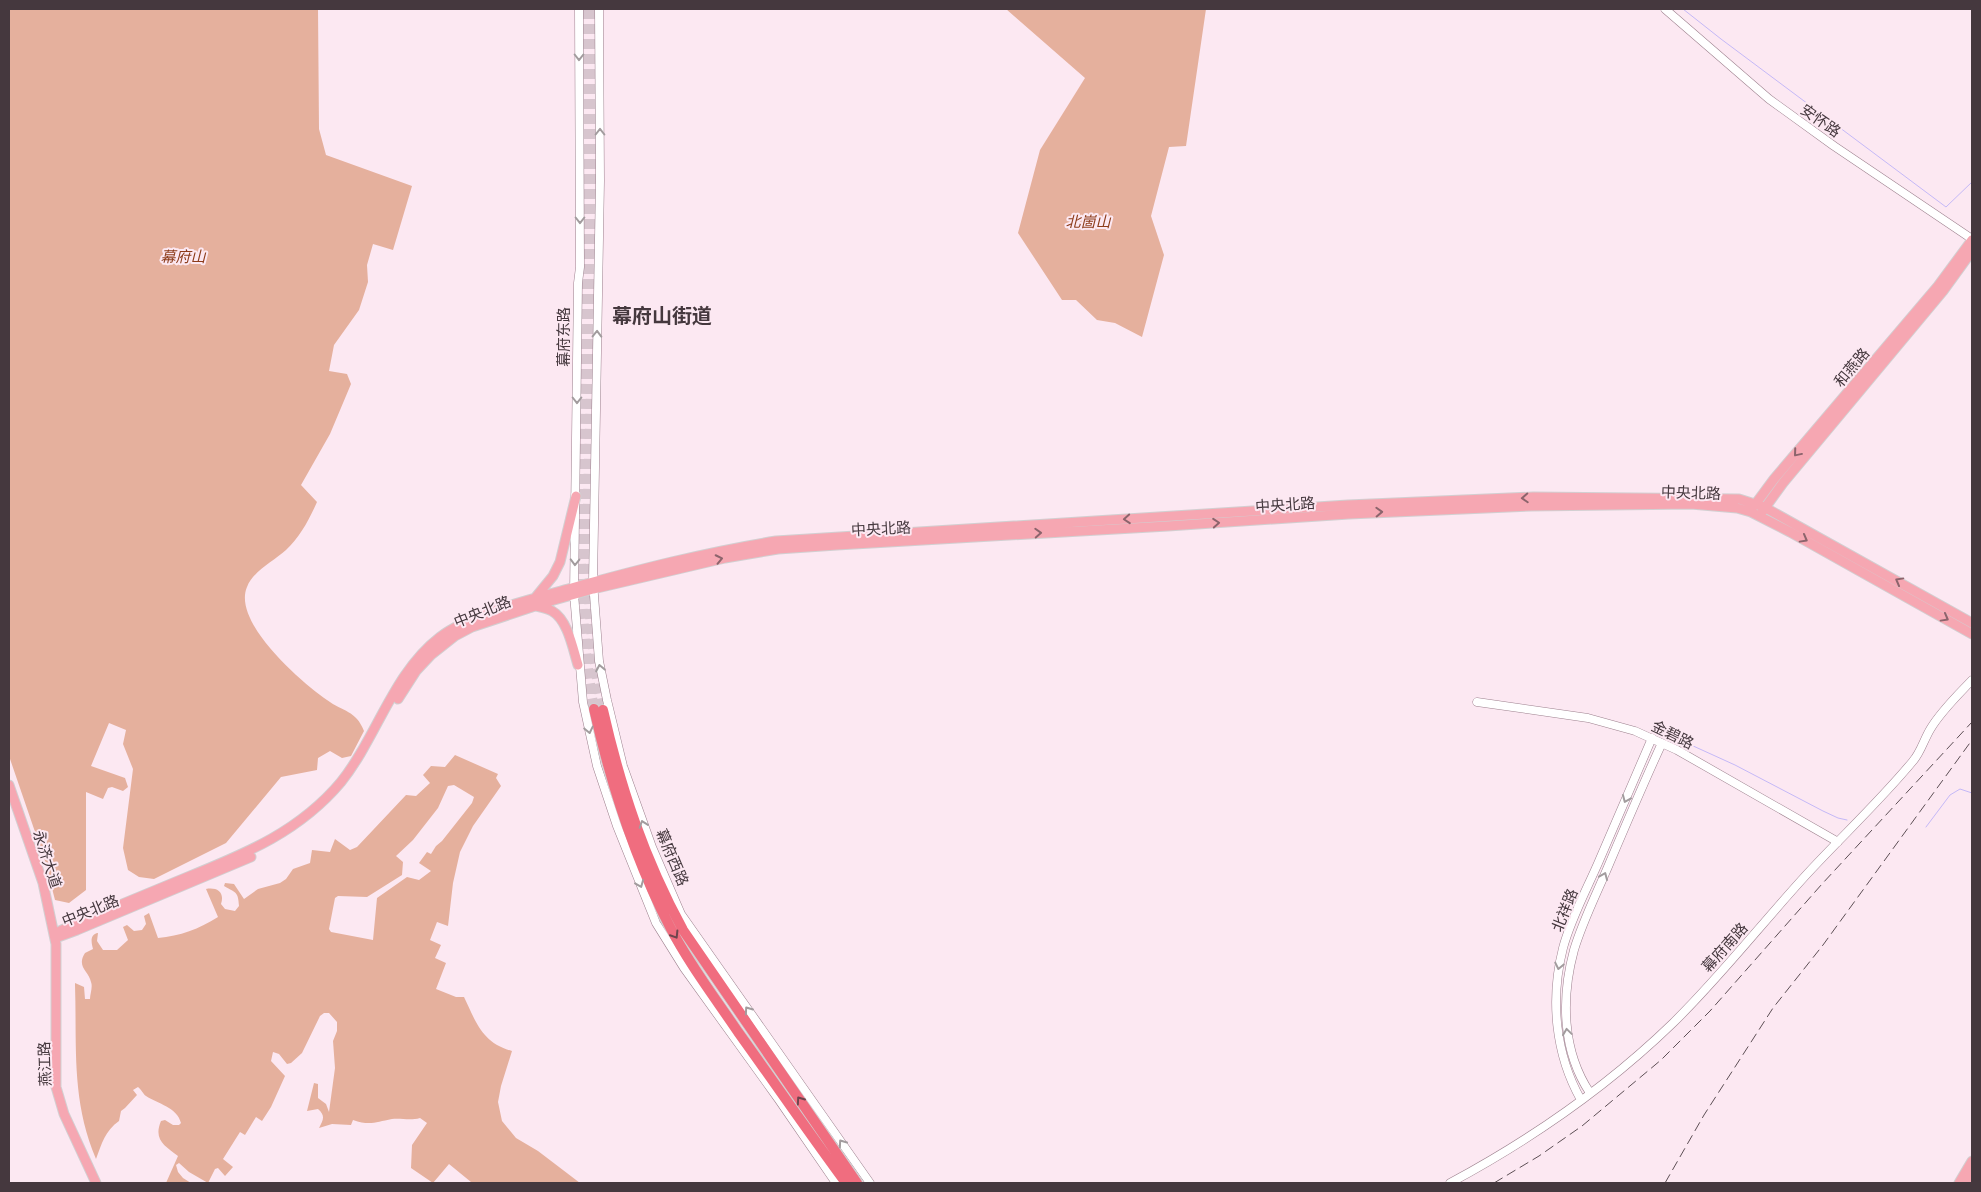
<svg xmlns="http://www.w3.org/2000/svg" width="1981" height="1192" font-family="'Noto Serif','Noto Sans SC',serif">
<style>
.green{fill:#e5b09d;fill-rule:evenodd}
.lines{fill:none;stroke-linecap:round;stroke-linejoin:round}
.stream{stroke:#c4b8f7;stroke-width:1}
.highway-tunnel{stroke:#d7c5ce;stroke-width:10;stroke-dasharray:10 5;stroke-linecap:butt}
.secondary-casing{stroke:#9d808e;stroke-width:9}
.primary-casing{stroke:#d2cfd1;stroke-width:11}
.highway-casing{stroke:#d2cfd1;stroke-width:12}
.secondary{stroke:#fff;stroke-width:8}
.primary{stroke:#f6a7b2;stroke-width:9}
.highway{stroke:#f06d7f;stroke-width:10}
.rail{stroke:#5d4f55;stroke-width:1;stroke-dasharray:10 5;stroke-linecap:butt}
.oneway{stroke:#a29c9e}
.oneway2{stroke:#8c646c}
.oneway3{stroke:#70454e}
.labels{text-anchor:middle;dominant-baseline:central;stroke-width:4;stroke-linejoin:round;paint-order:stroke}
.street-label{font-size:15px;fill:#45383e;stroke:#fce8f2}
.park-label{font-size:15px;font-style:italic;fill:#8d3c1b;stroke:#fce8f2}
.district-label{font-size:20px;font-weight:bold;fill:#45383e;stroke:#fce8f2}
</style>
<rect width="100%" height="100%" fill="#fce8f2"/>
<path class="green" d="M9,9H318L319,129L326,155L412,186L393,250L373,244L367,265L368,282L359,310L334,345L329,371L347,374L351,384L330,434L301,485L317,502C309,520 300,537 286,550C274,561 253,571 247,587C232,622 301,682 327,700C343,712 356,710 364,731L351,756L342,758L330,751L318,758L317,770L281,777L226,843L154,879L139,877L128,870L123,848L133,769L123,744L126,730L109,723L91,766L125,778L128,787L123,791L112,787L108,788L103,799L86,792V890L69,903L55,900L45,861L9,756Z
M1006,9H1206L1186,146L1169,147L1151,216L1164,255L1142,337L1115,323L1097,320L1076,300H1062L1018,233L1040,150L1085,78Z
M455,755L498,774L496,778L501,786L473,826L460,852L453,883L448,926L437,922L430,940L441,945L435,958L446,963L436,989L456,997H464C476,1022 482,1043 512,1051L501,1086L498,1102L502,1121L516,1138L538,1151L580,1183H478L471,1182L449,1164L433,1183L411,1168L412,1145L427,1123L420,1118C410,1121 402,1118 392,1119C376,1122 370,1126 353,1120L351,1125L332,1124L319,1128C323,1120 326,1116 318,1109L307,1111L314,1083L318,1084V1098L326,1104L329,1112L335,1068L333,1041L337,1031V1022L329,1013H324L320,1016L302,1053L291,1063L287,1064L279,1054L273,1052L271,1061L285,1076L271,1107L262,1121L256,1117L245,1135L240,1132L223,1159L233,1167L225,1176L218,1168L215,1169L208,1183L189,1172L179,1163L176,1165L178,1172L183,1178L191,1183H166L178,1156C165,1146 153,1140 161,1121L165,1120L173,1125H179L181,1123C177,1107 158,1104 146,1096C143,1094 142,1090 138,1087L133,1090L137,1095L125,1108L121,1111L119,1121C105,1131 102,1143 96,1159C71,1100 77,1047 75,985V983L84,987L85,999H90C90,994 93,987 91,982C89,971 76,967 85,953L93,949C91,942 90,934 98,933L97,941L103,950H117L128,940L123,927L127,925L134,931L142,930L146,924L144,916L149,913L158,938C180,936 199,929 218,917L206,889C217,887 225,892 221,904L225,909L235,911L239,906C238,891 236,893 224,886L225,883L234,884L244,899L258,889L280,883L286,879L293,869L310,863L312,850L330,852L335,839L350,850L357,847L406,795L416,796L430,783L423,775L431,766L445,767ZM454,785L474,797L472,803L442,841L436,846L431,854L427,852L419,863L431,871L419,880L407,877L377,898L373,940L331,932L329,929L335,898L338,896L367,897L402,875L403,862L396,856L413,840L438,808L448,786Z"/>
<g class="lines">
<path class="stream" d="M1683,9L1721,39L1946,207L1972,182
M1680,740L1735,765L1823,811L1838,818L1847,820
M1926,827L1950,795L1960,789L1972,793"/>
<path class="highway-tunnel" d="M585,9C584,129 585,249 583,369C582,482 574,597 594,709
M593,9C592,135 592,261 591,387C589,494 580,604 603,710"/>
<defs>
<path id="secondary" d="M579,9L580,267L578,283L574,594L583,702L597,766L617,826L656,923L684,968L779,1100L836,1183
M599,9L600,181L593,582L599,661L607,700L623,766L652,847L681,914L870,1183
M1665,9L1769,99L1834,146L1972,239
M1477,702L1588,718L1635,731L1677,750L1838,842
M1590,1093C1562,1051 1561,998 1574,950C1583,920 1598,891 1610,862C1627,822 1644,782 1662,743
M1581,1100C1555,1054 1550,999 1563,948C1571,918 1587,889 1599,861C1617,820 1634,779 1652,738
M1450,1183C1530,1140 1608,1086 1673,1023C1721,976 1762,923 1807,874C1842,836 1880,801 1913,761C1921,752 1924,739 1931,728C1942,710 1958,695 1972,680"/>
<path id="primary" d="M1754,506L1774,479L1938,286L1972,240
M1762,512L1783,483L1943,291L1972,251
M535,598L553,576L560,562L576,496
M536,606C541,607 547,608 552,611C568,620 573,649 578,665
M398,699L416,671L431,655L455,636L472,627L547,602L593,589L725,558L778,549L837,545L1168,526L1349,514L1531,506L1691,504L1737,508L1751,512L1790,532L1972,634
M9,785L43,883L56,944V1087L64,1114L96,1183
M55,937L58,932L74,924C112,908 151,892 190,876C247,853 300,831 341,782C377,737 393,673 440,637C472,613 529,600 568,589C637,570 706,552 776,541L1348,505L1533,497L1739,499L1764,507L1972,623
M58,937L77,930L251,857
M1959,1183L1972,1161
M1967,1183L1972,1175"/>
<path id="highway" d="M594,709C611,784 634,858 670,927C689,964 715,998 738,1032C774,1082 809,1133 846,1183
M603,710C621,789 644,858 683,930L857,1183"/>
</defs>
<use href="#secondary" class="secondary-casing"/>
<use href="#primary" class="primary-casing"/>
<use href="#highway" class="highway-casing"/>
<use href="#secondary" class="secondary"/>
<use href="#primary" class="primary"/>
<use href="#highway" class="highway"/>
<path class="rail" d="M1494,1183L1539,1156L1582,1126L1661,1060L1710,1011L1822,884L1972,722
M1665,1183L1704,1115L1773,1008L1823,945L1972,740"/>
</g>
<defs><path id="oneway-chevron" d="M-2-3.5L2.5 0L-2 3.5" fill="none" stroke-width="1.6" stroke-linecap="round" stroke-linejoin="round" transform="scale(1.25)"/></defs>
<g class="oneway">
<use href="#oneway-chevron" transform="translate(579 57) rotate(90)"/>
<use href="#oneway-chevron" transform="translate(600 132) rotate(-90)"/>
<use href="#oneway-chevron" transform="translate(580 220) rotate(90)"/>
<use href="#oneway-chevron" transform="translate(597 334) rotate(-89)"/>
<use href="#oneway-chevron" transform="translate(577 400) rotate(90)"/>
<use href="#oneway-chevron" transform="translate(575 562) rotate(91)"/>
<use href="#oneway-chevron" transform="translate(600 668) rotate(-101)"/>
<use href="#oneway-chevron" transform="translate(589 730) rotate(78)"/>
<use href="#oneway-chevron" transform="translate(1626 799) rotate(113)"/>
<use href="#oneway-chevron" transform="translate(643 824) rotate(-109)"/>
<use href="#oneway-chevron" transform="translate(1604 876) rotate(-67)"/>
<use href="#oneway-chevron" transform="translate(640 884) rotate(68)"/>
<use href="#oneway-chevron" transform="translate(1559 966) rotate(102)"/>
<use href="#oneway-chevron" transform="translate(748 1010) rotate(-125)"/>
<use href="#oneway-chevron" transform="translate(1567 1032) rotate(-98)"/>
<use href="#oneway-chevron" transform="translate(842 1143) rotate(-125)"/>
</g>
<g class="oneway2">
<use href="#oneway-chevron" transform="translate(1797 453) rotate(130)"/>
<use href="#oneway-chevron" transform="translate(1525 498) rotate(177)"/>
<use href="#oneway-chevron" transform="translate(1379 512) rotate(-2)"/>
<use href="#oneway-chevron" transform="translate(1127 519) rotate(176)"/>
<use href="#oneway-chevron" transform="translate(1216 523) rotate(-4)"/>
<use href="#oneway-chevron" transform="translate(1038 533) rotate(-3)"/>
<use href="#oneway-chevron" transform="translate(1804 539) rotate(29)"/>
<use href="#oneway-chevron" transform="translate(719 559) rotate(-12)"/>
<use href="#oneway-chevron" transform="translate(1899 581) rotate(-151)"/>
<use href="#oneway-chevron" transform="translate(1945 618) rotate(29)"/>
</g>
<g class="oneway3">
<use href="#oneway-chevron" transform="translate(675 935) rotate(58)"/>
<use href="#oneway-chevron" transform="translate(800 1100) rotate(-125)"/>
</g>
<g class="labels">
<g class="street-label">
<text transform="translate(1821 120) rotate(35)">安怀路</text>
<text transform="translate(563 337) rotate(-90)">幕府东路</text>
<text transform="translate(1851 367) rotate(-50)">和燕路</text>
<text transform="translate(1691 492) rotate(2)">中央北路</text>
<text transform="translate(1285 504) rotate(-4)">中央北路</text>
<text transform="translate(881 528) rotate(-3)">中央北路</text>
<text transform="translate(482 611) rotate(-22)">中央北路</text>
<text transform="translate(1673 734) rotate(26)">金碧路</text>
<text transform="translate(673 857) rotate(67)">幕府西路</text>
<text transform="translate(48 859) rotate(72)">永济大道</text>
<text transform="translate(90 910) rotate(-22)">中央北路</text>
<text transform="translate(1564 910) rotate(-68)">北祥路</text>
<text transform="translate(1724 947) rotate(-48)">幕府南路</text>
<text transform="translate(44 1064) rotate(-92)">燕江路</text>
</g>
<g class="park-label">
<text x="1088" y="221">北崮山</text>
<text x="183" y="256">幕府山</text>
</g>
<g class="district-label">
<text x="662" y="315">幕府山街道</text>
</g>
</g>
<rect width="1981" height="1192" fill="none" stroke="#45383e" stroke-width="20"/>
</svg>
